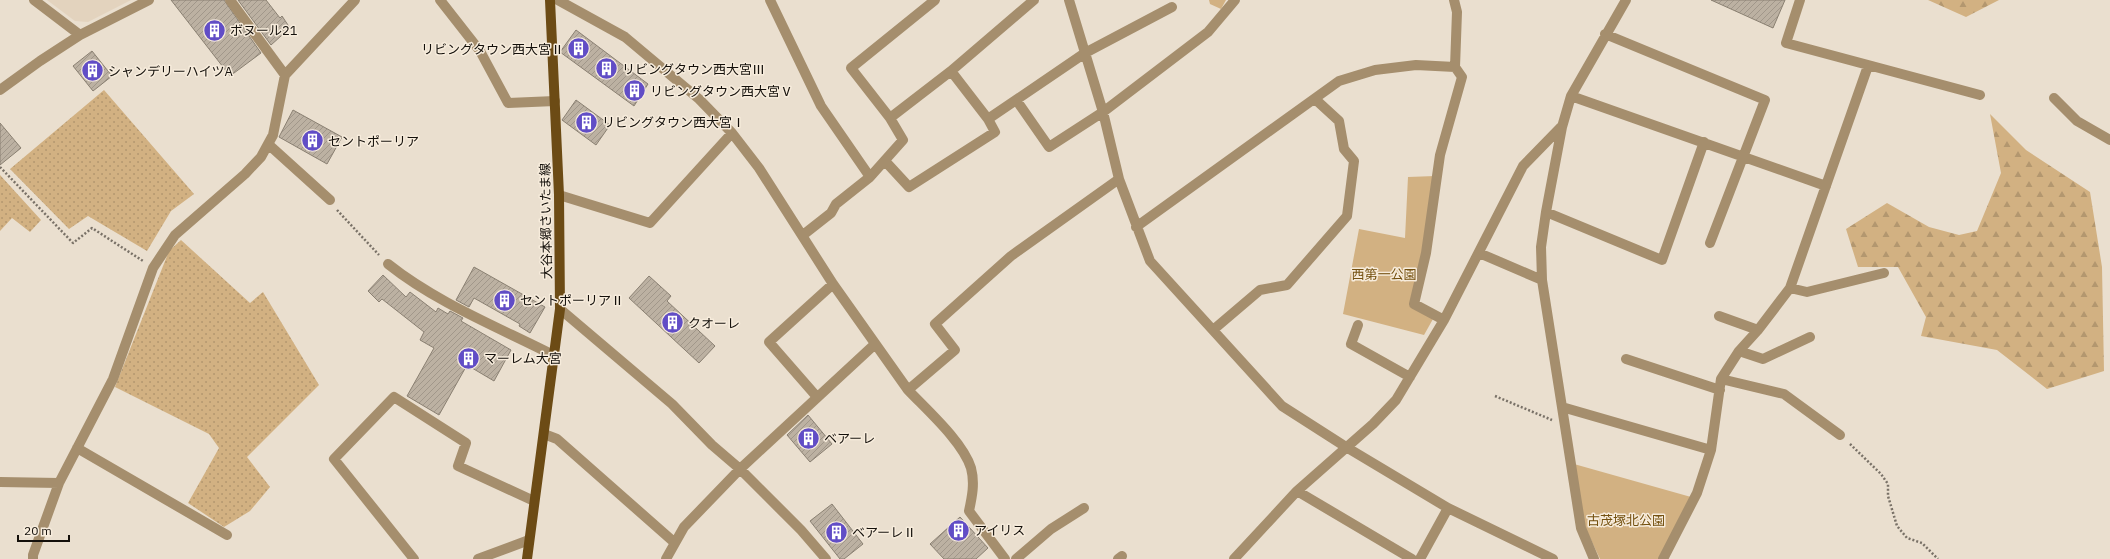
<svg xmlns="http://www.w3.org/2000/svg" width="2110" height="559" font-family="'IBM Plex Sans','Noto Sans JP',sans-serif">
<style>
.built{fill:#e3d3be}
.grass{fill:url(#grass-dots)}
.forest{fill:url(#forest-firs)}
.park{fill:#d2b182}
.building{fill:url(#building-hatch);stroke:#8a8072}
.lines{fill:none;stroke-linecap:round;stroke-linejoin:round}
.path{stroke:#797167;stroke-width:2.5;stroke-dasharray:2 2;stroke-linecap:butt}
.minor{stroke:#a58e6d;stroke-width:10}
.major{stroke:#6c4b15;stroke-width:10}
.labels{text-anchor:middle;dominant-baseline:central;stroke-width:3;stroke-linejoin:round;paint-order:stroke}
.poi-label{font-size:13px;fill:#130f0a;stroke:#f7ecdc;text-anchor:start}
.street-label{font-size:13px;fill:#130f0a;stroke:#f7ecdc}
.park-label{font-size:13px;fill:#74500f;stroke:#f7ecdc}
</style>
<defs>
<pattern id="grass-dots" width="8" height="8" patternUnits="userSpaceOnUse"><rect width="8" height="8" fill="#d2b182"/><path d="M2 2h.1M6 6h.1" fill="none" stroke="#b3976f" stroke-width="1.8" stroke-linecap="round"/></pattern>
<pattern id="forest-firs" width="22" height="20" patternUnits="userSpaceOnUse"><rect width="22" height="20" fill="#d2b182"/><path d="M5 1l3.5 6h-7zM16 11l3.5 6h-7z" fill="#b3976f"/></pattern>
<pattern id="building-hatch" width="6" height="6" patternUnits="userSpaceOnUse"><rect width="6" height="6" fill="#bcb1a2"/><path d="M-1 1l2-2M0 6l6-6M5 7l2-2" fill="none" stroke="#a1978a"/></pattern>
</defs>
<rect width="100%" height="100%" fill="#eadfcf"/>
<path class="built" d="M47,0H131L88,22L75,21Z"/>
<path class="grass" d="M104,90L194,194L171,211L147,251L88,216L69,229L10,169Z
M0,175L41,220L30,232L12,218L0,231Z
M181,240L250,303L263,292L319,385L247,457L270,487L250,511L224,527L188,503L219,448L209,434L115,387L169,251Z"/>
<path class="forest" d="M1928,0H1999L1966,17Z
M1990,114L2026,150L2090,192L2102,267L2104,371L2047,389L1997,350L1921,336L1926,317L1898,267H1858L1846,229L1887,203L1929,227L1959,235L1977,231L2001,173Z"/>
<path class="park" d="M1209,0H1226L1221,9L1210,4Z
M1435,176L1423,252L1411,305L1433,319L1424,335L1343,314L1359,229L1405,238L1408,177Z
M1574,464L1691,497L1659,559H1600L1585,527Z"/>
<path class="building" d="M171,0H224L261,53L230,76Z
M238,0H266L280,18L282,16L290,28L271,45Z
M1711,0H1785L1773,28Z
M576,30L648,84L634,106L560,52Z
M92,51L112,76L93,91L73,66Z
M576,100L610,125L596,145L562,120Z
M293,110L342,137L327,164L279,137Z
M0,123L21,148L0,165Z
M474,267L545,307L530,333L519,326L520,324L474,298L469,307L456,300Z
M383,275L406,297L410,292L436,312L438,308L448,314L450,311L463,318L461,321L511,350L494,381L467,365L439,415L407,396L434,348L420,340L424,332L382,299L379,302L368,291Z
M649,276L671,296L667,301L715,346L699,363L629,298Z
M808,415L832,444L810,462L787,435Z
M832,504L863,544L844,559H840L810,521Z
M960,517L988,548L976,559H944L930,544Z"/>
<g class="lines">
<path class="path" d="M0,167L73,243L92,228L143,261
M337,210L379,255
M1495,396L1552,420
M1850,444L1881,474L1888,484V496L1897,526L1907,538L1922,543L1938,559"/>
<path class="minor" d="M34,0L80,35
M230,0L285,75
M440,0L480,51L508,103L555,101
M558,0L625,37L699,99L732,133L759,168L833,284L908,390
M770,0L821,106L870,177
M1069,0L1103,112L1119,179L1150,261L1282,406L1346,447L1448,508L1553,559
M1800,0L1786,43L1980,95
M1605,34L1765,100L1710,243
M951,71L988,119
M0,90L40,61L80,35L149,0
M1571,96L1826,186
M2054,98L2077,121L2110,140
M1017,101L1049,147L1103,112L1208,32L1235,0
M890,118L851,68L935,0
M268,144L330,200
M885,161L909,187L995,132L988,119L1085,53L1172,7
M559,195L650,223L732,133
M1546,212L1662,260L1704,142
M1136,227L1339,81L1375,70L1416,65L1455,67L1457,12L1454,0
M803,235L831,213L836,204L870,177L903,140L890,118L951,71L1034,0
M1479,253L1542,280
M388,264C437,303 498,327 555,356
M1790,288L1807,292L1884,273
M560,309L672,404L712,445L740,469L801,530L826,559
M1719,316L1758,330
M1444,320L1414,304L1426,253L1440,155L1462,77L1455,67
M1358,325L1351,344L1410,377
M1213,330L1260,290L1287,285L1347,216L1354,161L1344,149L1339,121L1315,99
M1739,351L1763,359L1810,337
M1626,359L1720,390
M1721,379L1784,394L1840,435
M817,397L769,342L833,284
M1562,407L1711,450
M544,434L557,439L675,543
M77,448L227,535
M0,482L59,483
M1297,491L1412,559
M33,559V555L59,483L113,379L153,268L175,235L245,174L261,157L273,135L285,75L355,0
M414,559L334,459L394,397L466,443L458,466L534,501
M478,559L529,540
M666,559L684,527L740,469L874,345
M1005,559L969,511C972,497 975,483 971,468C963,442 927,410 908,390L955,350L935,324L1011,256L1119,179
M1016,559L1051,529L1084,508
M1118,559L1122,556
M1234,559L1297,491L1373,424L1396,400L1444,320L1523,166L1561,127
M1420,559L1448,508
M1594,559L1581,528L1542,280L1541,247L1546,212L1562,127L1571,96L1626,0
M1663,559L1697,493L1711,450L1721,379L1739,351L1758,330L1790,288L1868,66"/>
<path class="major" d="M527,559L560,309L559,195L550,0"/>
</g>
<defs>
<symbol id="building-disc" viewBox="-11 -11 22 22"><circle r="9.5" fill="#614dc6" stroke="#f7ecdc"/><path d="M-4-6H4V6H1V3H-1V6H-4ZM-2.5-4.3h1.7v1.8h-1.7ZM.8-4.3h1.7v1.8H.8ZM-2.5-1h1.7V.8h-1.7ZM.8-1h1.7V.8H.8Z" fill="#fff"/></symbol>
</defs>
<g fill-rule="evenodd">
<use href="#building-disc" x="202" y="18" width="25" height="25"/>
<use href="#building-disc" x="566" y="36" width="25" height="25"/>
<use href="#building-disc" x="594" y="56" width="25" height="25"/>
<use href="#building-disc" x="80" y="58" width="25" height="25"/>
<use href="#building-disc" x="622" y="78" width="25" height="25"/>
<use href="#building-disc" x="574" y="110" width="25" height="25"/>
<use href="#building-disc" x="300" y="128" width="25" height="25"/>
<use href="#building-disc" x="492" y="288" width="25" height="25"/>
<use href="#building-disc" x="660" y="310" width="25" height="25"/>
<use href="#building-disc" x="456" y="346" width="25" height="25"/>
<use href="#building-disc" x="796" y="426" width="25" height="25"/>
<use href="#building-disc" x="946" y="518" width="25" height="25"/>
<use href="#building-disc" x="824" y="520" width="25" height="25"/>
</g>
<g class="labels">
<g class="poi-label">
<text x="230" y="30">ボヌール21</text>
<text x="564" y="49" text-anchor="end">リビングタウン西大宮Ⅱ</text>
<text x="622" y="69">リビングタウン西大宮Ⅲ</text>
<text x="108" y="71">シャンデリーハイツA</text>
<text x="650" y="91">リビングタウン西大宮Ⅴ</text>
<text x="602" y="122">リビングタウン西大宮Ⅰ</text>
<text x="328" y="141">セントポーリア</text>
<text x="520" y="300">セントポーリアⅡ</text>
<text x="688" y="323">クオーレ</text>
<text x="484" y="358">マーレム大宮</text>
<text x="824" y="438">ベアーレ</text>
<text x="974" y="530">アイリス</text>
<text x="852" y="532">ベアーレⅡ</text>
</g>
<g class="street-label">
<text transform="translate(546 221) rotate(-91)">大谷本郷さいたま線</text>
</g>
<g class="park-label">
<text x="1384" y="274">西第一公園</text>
<text x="1626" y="520">古茂塚北公園</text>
</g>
</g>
<path d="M18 535v6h51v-6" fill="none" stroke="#130f0a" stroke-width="2"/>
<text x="24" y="535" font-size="12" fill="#130f0a" stroke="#f7ecdc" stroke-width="3" paint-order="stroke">20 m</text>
</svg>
